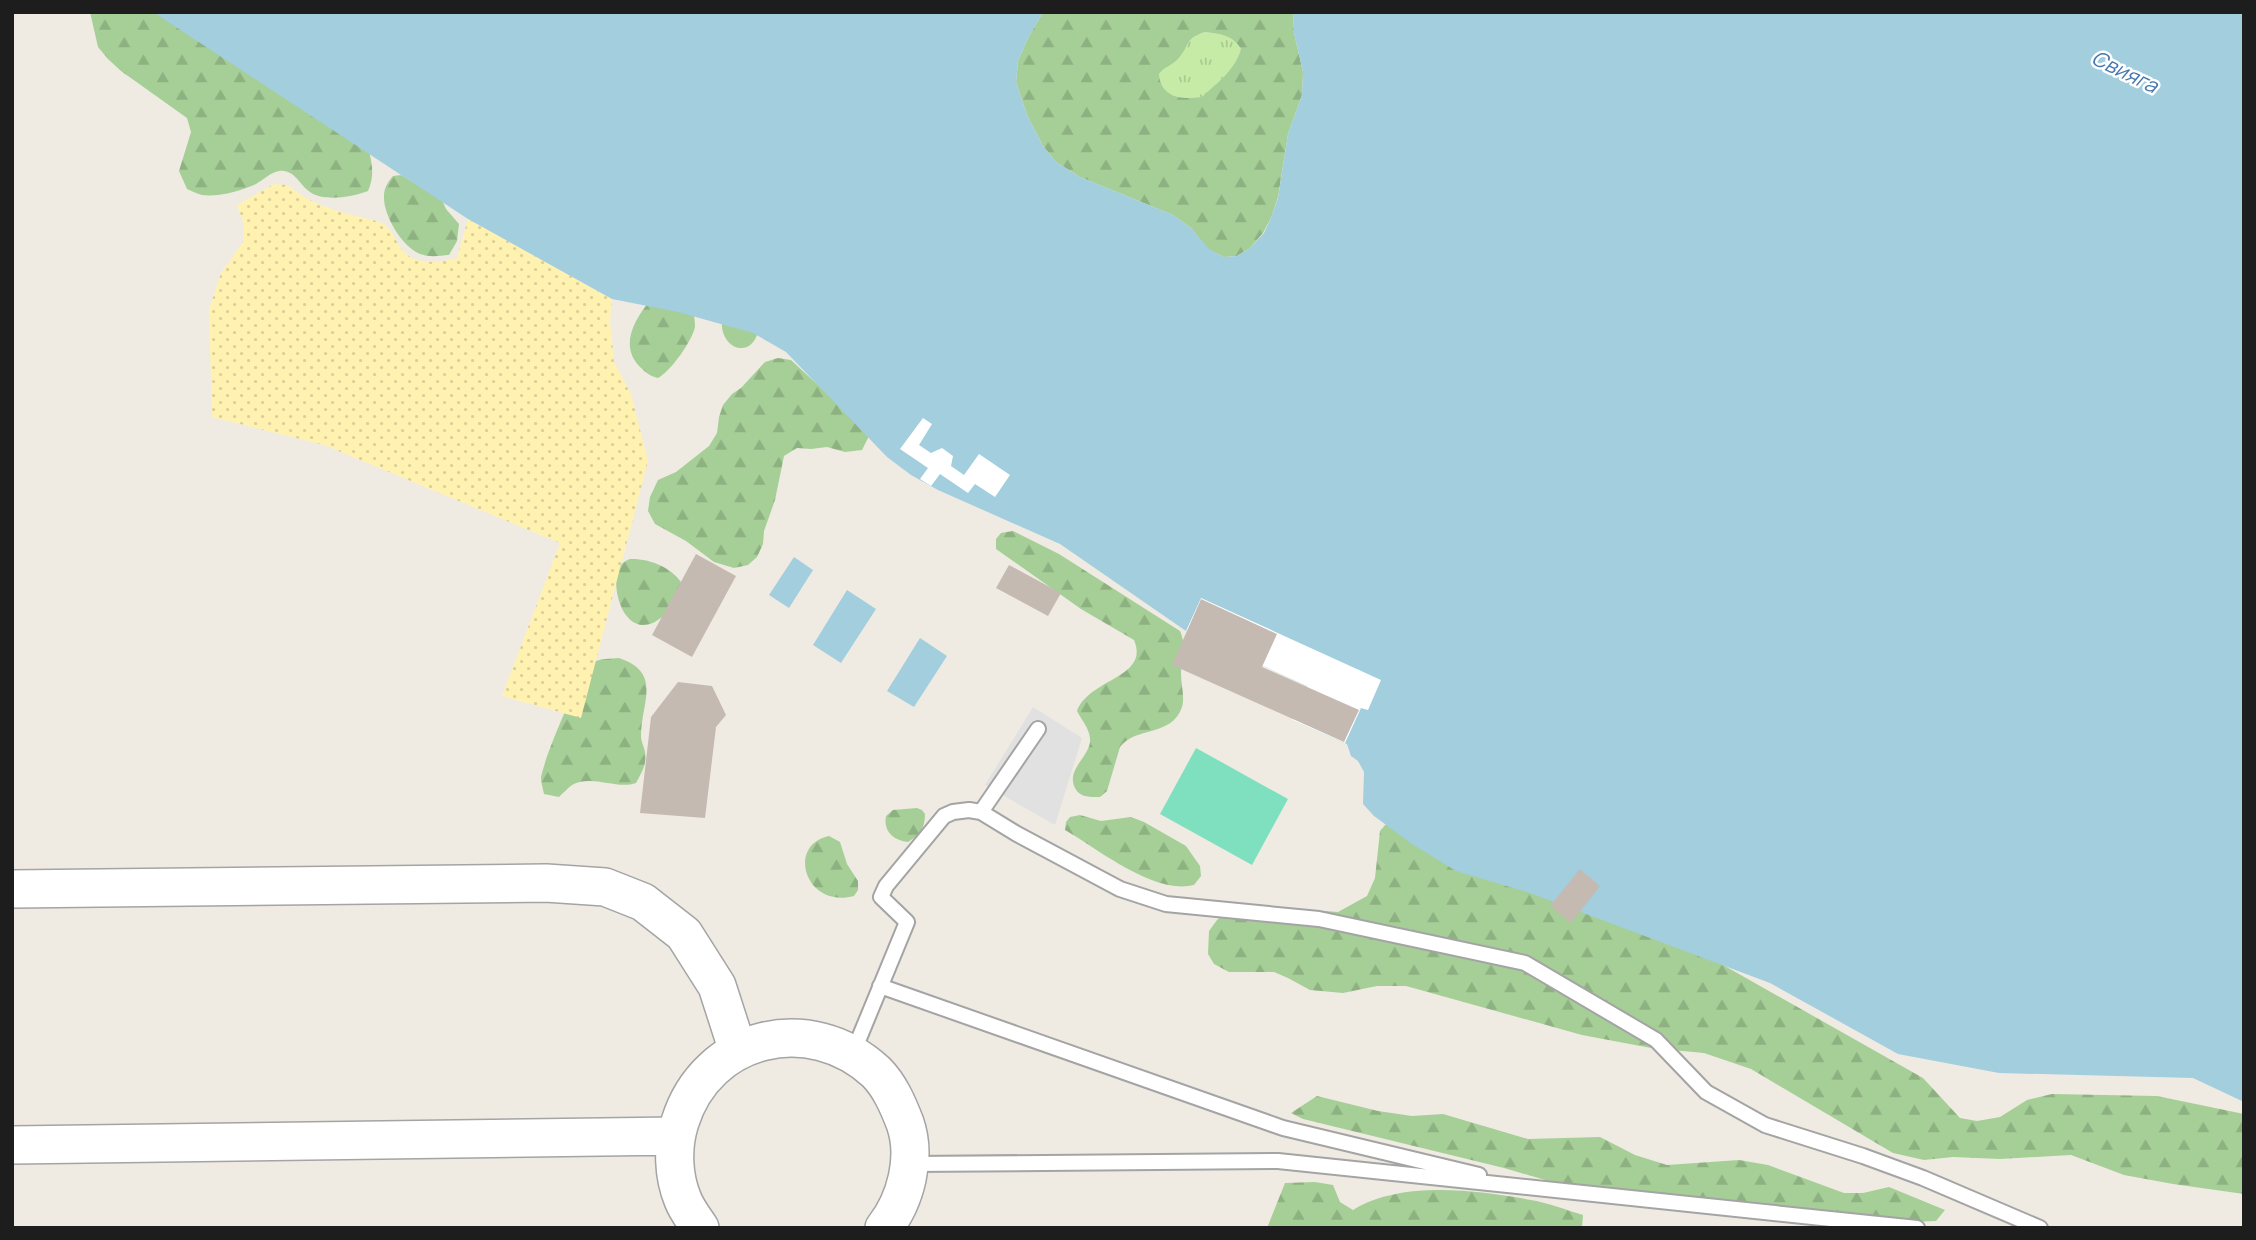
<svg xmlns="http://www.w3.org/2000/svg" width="2256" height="1240" font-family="Manrope,sans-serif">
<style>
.grass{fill:url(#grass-tufts)}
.forest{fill:url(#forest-firs);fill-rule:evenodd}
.sand{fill:url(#sand-dots)}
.pitch{fill:#7ee0be}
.parking{fill:#e1e1e1}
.water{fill:#a2cede}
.pier{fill:#fff}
.building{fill:#c4bab2}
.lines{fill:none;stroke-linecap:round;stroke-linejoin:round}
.service-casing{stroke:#a4a4a4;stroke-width:18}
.tertiary-casing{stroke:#a4a4a4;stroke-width:40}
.service{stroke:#fff;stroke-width:14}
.tertiary{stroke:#fff;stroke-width:37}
.labels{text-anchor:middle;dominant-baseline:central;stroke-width:5;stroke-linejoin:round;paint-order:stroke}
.water-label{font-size:21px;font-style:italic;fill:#4777af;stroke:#fff}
</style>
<defs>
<pattern id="grass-tufts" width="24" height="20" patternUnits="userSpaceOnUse" patternTransform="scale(1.75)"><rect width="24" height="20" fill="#c6eba7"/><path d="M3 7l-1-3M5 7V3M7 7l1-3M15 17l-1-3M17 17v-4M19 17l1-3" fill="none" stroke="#aac98f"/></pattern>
<pattern id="forest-firs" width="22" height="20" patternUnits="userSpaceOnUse" patternTransform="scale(1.75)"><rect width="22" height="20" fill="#a5cf96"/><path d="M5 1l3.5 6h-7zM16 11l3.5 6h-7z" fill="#8eb181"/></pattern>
<pattern id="sand-dots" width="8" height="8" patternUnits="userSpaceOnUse" patternTransform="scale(1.75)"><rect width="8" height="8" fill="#fff2b1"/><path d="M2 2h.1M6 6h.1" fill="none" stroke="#dacf98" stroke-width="1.8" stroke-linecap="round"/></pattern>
</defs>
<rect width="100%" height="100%" fill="#efebe3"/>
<path class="grass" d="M1205,32C1220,34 1233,35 1241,49C1235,70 1217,83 1202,98C1182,100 1161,98 1159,74C1164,67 1171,66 1177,60C1191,46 1183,39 1205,32Z"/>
<path class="forest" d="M90,12H173L368,147C372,163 375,175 368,191C352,197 324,202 310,192C299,185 295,169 279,171C271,172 263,180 256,184C241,191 219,197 202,195C198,194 192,191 187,189L179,171L191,132L187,118L121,71L108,59L98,47Z
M1043,12H1293L1294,33L1303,72L1302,95L1288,134L1278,197L1271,218L1263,233L1250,248L1237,256L1224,257L1208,249L1191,228L1173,215L1080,177L1056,162L1043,146L1027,115L1016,82L1018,61L1028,38ZM1205,32C1220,34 1233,35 1241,49C1235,70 1217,83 1202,97C1182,100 1161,98 1159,74C1164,67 1171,66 1177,60C1191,46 1183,39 1205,32Z
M401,175L442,200L446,209L459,224L457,241L449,255C437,256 427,258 416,252C400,243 383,214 384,196C384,188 388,182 393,176Z
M648,303L693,310C694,315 695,321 695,327C692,341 671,371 658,378C650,376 646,373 640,367C620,347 633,322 648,303Z
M722,320L758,332C750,361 719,347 722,320Z
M778,358L791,360L858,422L869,436L862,450L845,452L827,447L811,449L797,448L784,456L775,500L764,531L763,544L757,557L748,565L734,568L714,562L686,541L655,524L648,511L650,497L658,480L676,472L709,446L717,433L719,417L723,405L732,394L741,388L765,362Z
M1013,531L1059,554L1180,631C1187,646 1181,659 1181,674C1181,685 1185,697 1182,707C1172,737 1136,726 1120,747L1107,791L1100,797C1091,797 1080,798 1075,788C1066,770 1088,758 1090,742C1091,730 1082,721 1077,711C1090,678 1150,678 1134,640L1081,609L996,549V539L1001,533Z
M630,559C648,558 671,567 681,582C677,592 673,603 667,612C665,616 659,619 655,622C622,639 608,580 621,565C623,562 627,560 630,559Z
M619,658C663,673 641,702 641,736C641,742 644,746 645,752C647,764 642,772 636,783C617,790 592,774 572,785C568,788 563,793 559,797L544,794C543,789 541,783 541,778C543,761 580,671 592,663C600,658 610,659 619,658Z
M917,808L922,810L925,814C925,828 920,835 908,842C893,840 883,831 886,816L893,810Z
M1080,815L1101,821L1131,817L1144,822L1186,846L1200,866L1201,876L1194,885C1154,895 1098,849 1065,830L1066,822L1070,817Z
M1386,824L1587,888L1923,1078L1960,1118L1977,1121L2000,1117L2027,1100L2052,1094L2157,1096L2244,1114V1194L2173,1184L2124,1175L2071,1155L2000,1159L1953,1157L1924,1160L1893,1153L1751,1069L1704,1053L1651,1048L1582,1035L1406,986H1377L1343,993L1310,990L1288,978L1274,972H1229L1214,964L1208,954L1209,931L1217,920L1227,911L1253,907H1275L1338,912L1367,896L1375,878L1380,831Z
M829,836L840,842L847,864L858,881V890L854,896C805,909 786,845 829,836Z
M1317,1096L1378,1111L1412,1116L1443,1114L1528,1139L1600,1137L1635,1155L1667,1165L1739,1160L1768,1165L1844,1193H1863L1889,1187L1945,1210L1936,1221L1881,1223L1566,1186L1504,1168L1303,1119L1291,1113Z
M1315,1182L1333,1185L1340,1202L1353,1210C1401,1180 1478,1190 1531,1200C1549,1203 1566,1210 1583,1215L1582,1228H1267L1285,1183Z"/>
<path class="sand" d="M274,184L288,185C307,202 332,210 356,216C364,218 375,220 382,223C395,230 397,252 414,259C429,264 442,262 457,258L468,219L612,299L610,321L614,362L631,394L648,461L581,718L502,696L560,543L324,445L212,417L209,310L221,273L243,242L244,224L237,205Z"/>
<path class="pitch" d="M1196,748L1288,799L1252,865L1160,814Z"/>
<path class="parking" d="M1033,707L1082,738L1055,825L985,785Z"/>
<path class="water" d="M153,12H1043L1028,38L1018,61L1016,82L1027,115L1043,146L1056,162L1080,177L1173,215L1191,228L1209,249L1224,257L1237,256L1250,248L1264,233L1271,218L1278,198L1288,134L1302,95L1303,72L1294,33L1293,12H2244V1102L2193,1078L1999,1073L1898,1054L1770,983L1530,893L1456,871L1412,844L1374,816L1363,804L1364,772L1358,761L1351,756L1347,744L1292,720L1307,686L1186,631L1060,544L938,490L911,475L887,457L786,352L753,333L678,312L612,299L468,219Z
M794,557L813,570L789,608L769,595Z
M847,590L876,609L841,663L813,645Z
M920,638L947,656L914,707L887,691Z"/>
<path class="pier" d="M923,418L932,424L919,445L931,453L942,448L953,456L951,466L964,475L979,454L1010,475L995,497L975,484L968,493L940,474L931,486L920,479L928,468L900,449Z
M1201,598L1381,680L1368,710L1361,708L1345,743L1292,720L1307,686L1186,631Z"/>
<path class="building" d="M696,554L736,576L692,657L652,635Z
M1009,565L1061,593L1048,616L996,588Z
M1201,599L1277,634L1262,667L1359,710L1344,742L1172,665Z
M678,682L712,686L726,715L716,727L705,818L640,813L651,717Z
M1580,869L1600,886L1571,923L1550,906Z"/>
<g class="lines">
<defs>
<path id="service" d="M981,812L1038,729
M880,986L1283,1128L1479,1175
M853,1053L907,922L881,897L886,886L944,816L953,812L969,810L981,812L1017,834L1120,889L1166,904L1319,919L1525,963L1656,1040L1706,1092L1765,1125L1863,1156L1923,1178L2040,1228
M911,1164L1278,1161L1917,1228"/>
<path id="tertiary" d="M12,889L546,883L605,887L643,902L684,934L717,986L738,1051
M12,1145L676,1136
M700,1228C694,1219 687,1210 683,1200C673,1176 672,1147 680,1122C707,1035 810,1011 876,1072C890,1086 898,1105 905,1123C917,1157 906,1200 884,1228"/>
</defs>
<use href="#service" class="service-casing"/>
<use href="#tertiary" class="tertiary-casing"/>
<use href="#service" class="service"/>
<use href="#tertiary" class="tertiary"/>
</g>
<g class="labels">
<g class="water-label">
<text transform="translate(2125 71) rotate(26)">Свияга</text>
</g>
</g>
<rect width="2256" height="1240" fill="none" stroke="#1d1d1d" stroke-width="28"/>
</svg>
